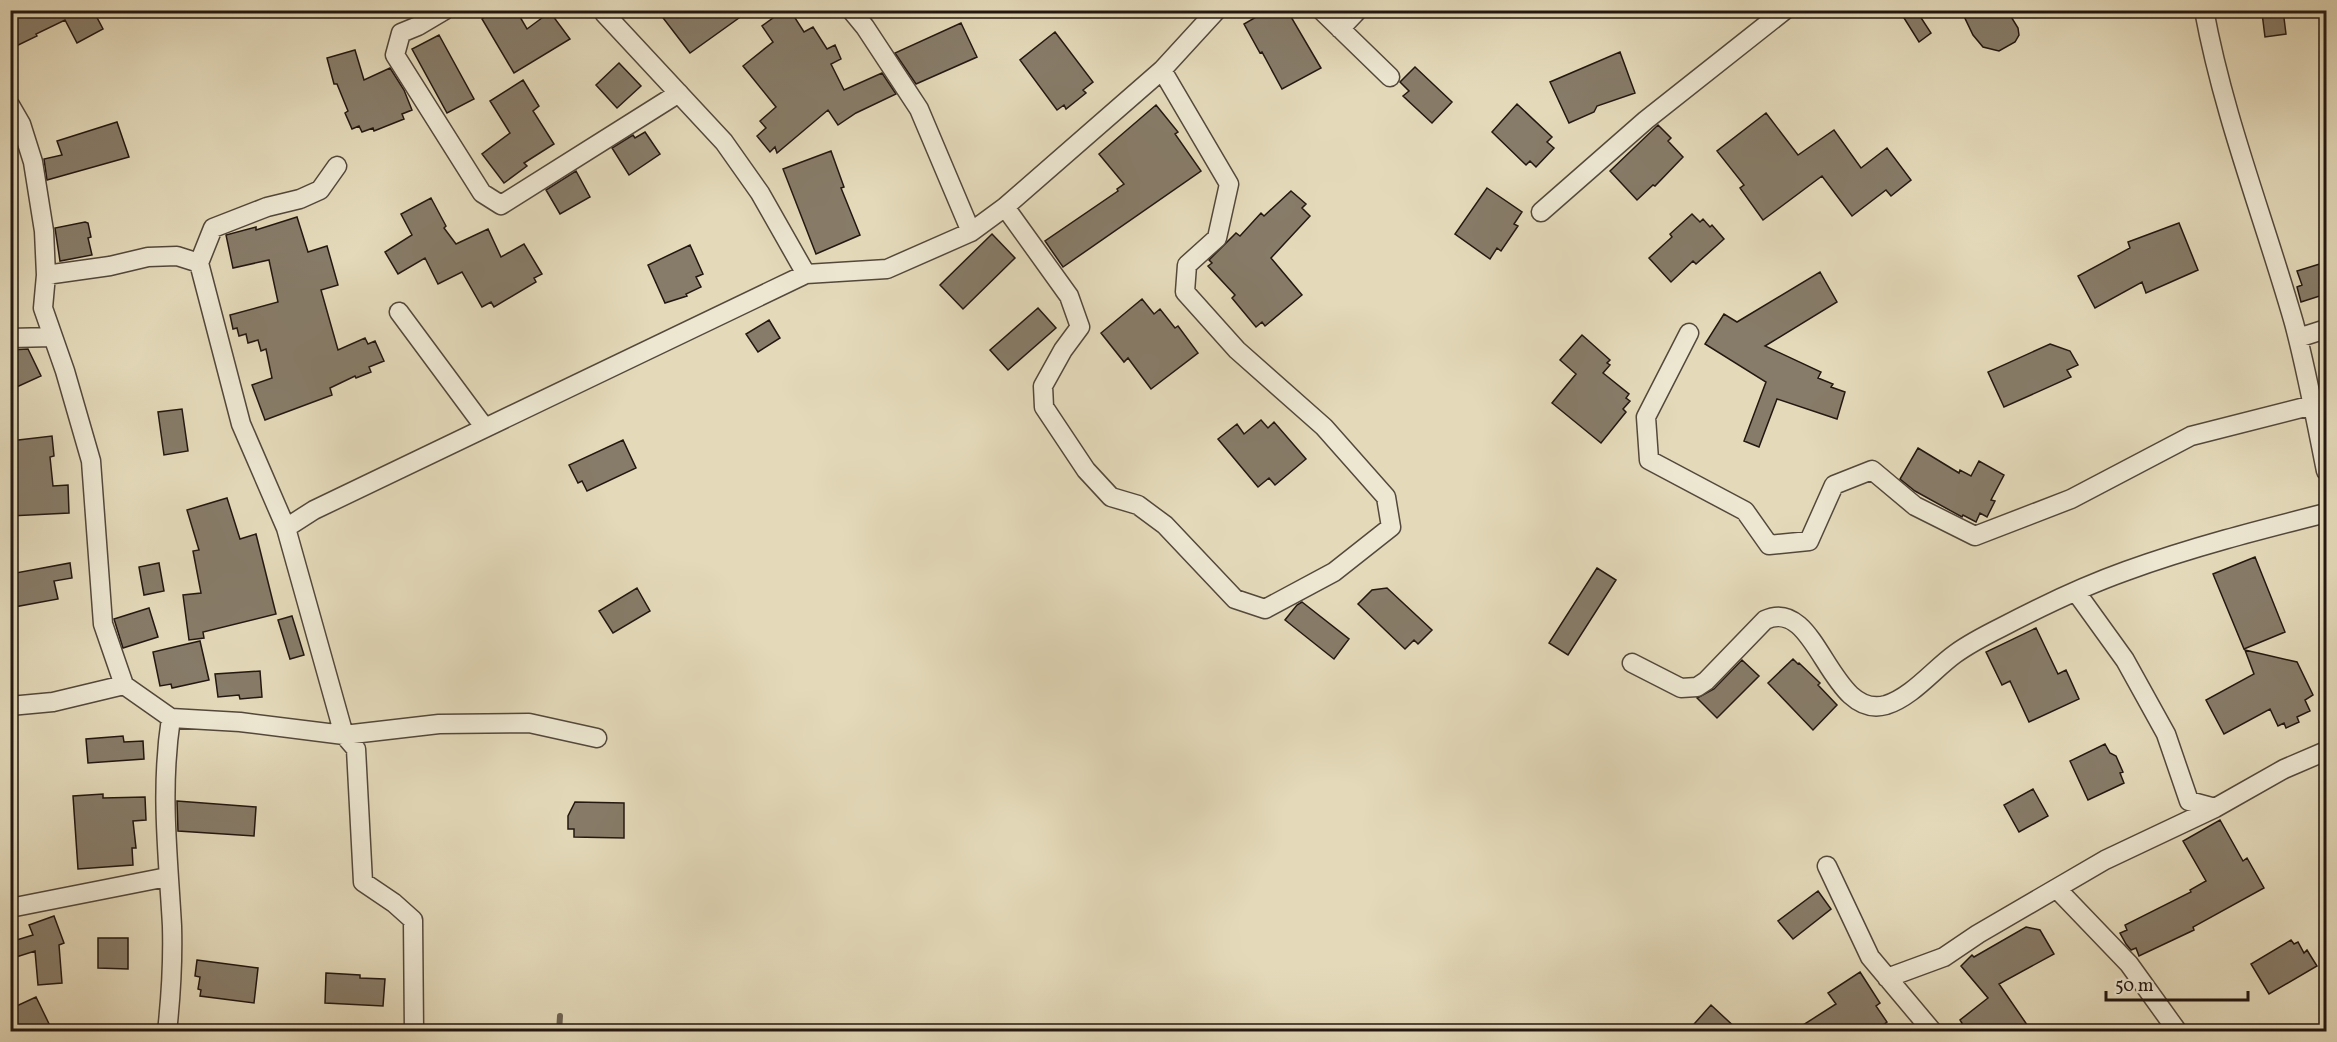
<svg xmlns="http://www.w3.org/2000/svg" width="2337" height="1042" font-family="Vollkorn,serif">
<style>
.lines{fill:none;stroke-linecap:round;stroke-linejoin:round}
.stream{stroke:#6f6454;stroke-width:6}
.building{fill:#877c69;stroke:#231711;stroke-width:1.5}
.street-casing{stroke:#53483b;stroke-width:21}
.street{stroke:#ede7d2;stroke-width:18}
</style>
<rect width="100%" height="100%" fill="#e4daba"/>
<filter id="stains"><feTurbulence type="fractalNoise" baseFrequency=".00333" numOctaves="4"/><feColorMatrix values="0 0 0 0 .2 0 0 0 0 .09 0 0 0 0 .02 0 0 0 .5 -.17"/></filter>
<radialGradient id="worn" r=".72"><stop offset=".6" stop-color="#630" stop-opacity="0"/><stop offset="1" stop-color="#630" stop-opacity=".3"/></radialGradient>
<g class="lines">
<path class="stream" d="M559,1032L560,1016"/>
</g>
<path class="building" d="M10,10H93L103,29L77,43L65,20L36,34L37,36L10,49Z
M495,10H516L527,29L550,12L570,39L514,73L482,19Z
M657,10H750L690,53Z
M784,10H790L804,32L813,27L827,49L835,45L841,59L831,64L844,90L882,73L896,94L856,113L838,125L828,110L777,153L775,147L770,152L757,136L766,128L760,121L776,107L743,66L773,42L762,26Z
M1268,10H1287L1321,68L1282,89L1262,52L1260,53L1244,24Z
M1899,10H1916L1931,33L1919,42Z
M1961,10H2007L2018,28L2019,35L2015,42L1999,51L1983,47L1973,35Z
M2283,10L2286,34L2265,37L2262,13Z
M961,23L977,57L916,84L895,53Z
M1055,32L1093,82L1083,90L1086,93L1066,109L1064,105L1057,110L1020,60Z
M439,35L474,99L447,113L412,49Z
M355,50L364,80L390,68L404,90L412,110L402,114L404,119L374,131L373,128L362,132L359,126L352,129L345,113L348,111L337,84H334L327,58Z
M1620,52L1635,93L1597,106L1594,112L1569,123L1550,82Z
M619,63L641,86L617,108L596,85Z
M1415,67L1452,102L1432,123L1403,96L1409,91L1400,82Z
M523,80L539,106L533,111L554,144L524,163L527,166L504,183L482,154L510,133L490,101Z
M1517,104L1552,137L1547,142L1554,148L1536,167L1530,161L1526,165L1492,132Z
M1156,105L1178,132L1175,134L1201,171L1063,267L1045,241L1118,191L1117,189L1124,184L1099,154Z
M1766,113L1798,155L1834,130L1861,168L1887,148L1911,180L1891,196L1886,190L1852,216L1822,176L1763,220L1740,188L1744,185L1717,151Z
M117,122L129,157L47,180L44,159L62,155L57,141Z
M1658,125L1671,138L1668,141L1683,157L1655,186L1653,185L1637,200L1610,171Z
M645,132L660,154L629,175L612,148L633,135L635,138Z
M831,151L844,187L841,188L860,235L816,254L783,169Z
M576,171L590,197L560,214L546,190Z
M1487,188L1522,212L1514,224L1518,226L1501,251L1497,248L1490,259L1455,234Z
M1291,191L1306,204L1302,208L1310,216L1271,258L1302,295L1265,326L1262,322L1256,327L1232,298L1235,295L1208,266L1212,263L1209,260L1236,233L1240,236L1261,213L1264,216Z
M431,198L446,226L444,228L456,244L488,229L501,257L524,244L542,274L534,278L536,282L494,307L491,302L482,307L462,272L438,284L425,258L398,274L385,252L412,235L401,214Z
M1692,214L1700,222L1703,219L1710,227L1712,225L1724,239L1696,264L1693,261L1671,282L1649,258L1672,237L1670,234Z
M297,217L308,252L327,246L338,285L321,290L338,350L365,338L368,344L375,341L384,361L369,367L371,372L356,378L355,376L330,388L332,395L265,420L252,385L272,378L266,349L261,351L258,340L248,343L246,334L239,336L237,328L233,329L230,315L278,302L269,260L233,268L226,235L256,227V230Z
M85,222L88,223L91,237L88,238L92,255L60,261L55,228Z
M2179,223L2198,270L2146,293L2142,282L2095,308L2078,276L2130,248L2128,242Z
M992,234L1015,258L963,309L940,285Z
M690,245L703,274L696,277L701,287L686,294L687,296L665,303L648,265Z
M2326,262V294L2301,302L2297,287L2302,285L2297,271Z
M1820,272L1837,302L1765,346L1821,372L1818,378L1833,384L1831,387L1845,392L1837,419L1777,399L1759,447L1744,441L1766,382L1705,344L1724,314L1737,322Z
M1142,299L1154,314L1160,309L1175,328L1178,326L1198,353L1151,389L1128,358L1124,362L1101,333Z
M1038,308L1056,328L1008,370L990,350Z
M769,320L780,338L758,352L746,334Z
M1582,335L1610,360L1607,363L1610,365L1603,373L1629,394L1626,398L1630,401L1623,409L1626,412L1601,443L1552,403L1576,374L1560,360Z
M2050,344L2070,351L2078,365L2067,370L2071,377L2004,407L1988,372Z
M28,349L41,376L10,390V350Z
M182,409L188,451L164,455L158,412Z
M1261,420L1268,428L1274,422L1306,459L1275,485L1269,478L1258,487L1218,439L1237,424L1244,434Z
M52,436L54,456L50,457L53,486L68,485L69,513L10,516V441Z
M623,440L636,468L587,491L582,481L578,483L569,465Z
M1918,448L1959,473L1960,470L1971,476L1979,461L2004,475L1991,500L1995,501L1987,517L1980,513L1976,522L1963,515L1962,517L1915,491L1900,479Z
M227,498L240,539L256,534L276,614L203,632L204,638L189,640L183,595L201,593L193,551L199,550L187,510Z
M2255,557L2285,632L2244,649L2213,574Z
M70,563L72,578L54,581L58,599L14,607L10,574Z
M159,563L164,591L144,595L139,567Z
M1597,568L1616,580L1568,655L1549,643Z
M637,588L650,611L613,633L599,611Z
M1387,588L1432,630L1418,644L1414,640L1405,649L1358,604L1372,590Z
M1302,602L1349,639L1334,659L1285,620L1297,605Z
M149,608L158,637L123,648L114,619Z
M292,616L304,655L290,659L278,620Z
M2036,628L2058,674L2066,670L2079,699L2029,722L2010,681L2002,685L1986,652Z
M200,641L209,680L172,688L171,684L160,686L153,652Z
M2245,650L2297,662L2313,695L2305,700L2310,711L2297,717L2299,722L2286,728L2284,723L2278,726L2270,709L2224,734L2206,700L2254,674Z
M1793,659L1798,664L1799,663L1820,683L1818,685L1837,705L1813,730L1768,683Z
M1742,660L1759,676L1717,718L1697,698L1714,689Z
M260,671L262,697L240,699L239,695L218,697L215,674Z
M123,736L124,742L143,741L144,759L88,763L86,739Z
M2105,744L2110,753L2116,756L2123,772L2120,773L2124,783L2088,800L2070,761Z
M2033,789L2048,816L2019,832L2004,805Z
M103,794V798L145,797L146,820L133,821L136,848H132L133,865L78,869L73,796Z
M177,801L256,807L254,836L178,831Z
M575,802L624,803V838L574,837V829H568V816Z
M2220,820L2243,861L2247,858L2264,888L2193,927L2194,930L2139,956L2136,948L2131,950L2126,944L2120,933L2127,930L2125,925L2191,892L2190,890L2206,881L2183,841Z
M1818,891L1831,909L1793,939L1778,921Z
M54,916L64,943L59,945L62,983L38,985L35,951L10,959V942L33,935L29,925Z
M2026,927L2040,930L2054,954L1999,984L2032,1032H1967L1960,1020L1988,998L1961,966L1972,955L1974,957Z
M98,938H128V969L98,968Z
M2291,940L2294,944L2298,942L2304,953L2307,950L2317,966L2269,994L2251,964Z
M197,960L258,968L254,1003L200,996L201,990L198,989L200,977L195,976Z
M1860,972L1880,1003L1876,1006L1887,1022L1882,1026L1886,1032H1792L1836,1004L1828,993Z
M326,973L360,975V978L385,979L383,1006L325,1003Z
M36,997L53,1032H10V1009Z
M1711,1005L1740,1032H1687Z"/>
<g class="lines">
<defs>
<path id="street" d="M445,10L418,26L401,33L395,55L482,193L501,205L679,93
M851,10L865,27L919,109L971,232
M1321,10L1390,77
M2204,10C2224,118 2264,218 2294,323C2307,372 2316,421 2326,471
M604,13L724,142L760,193L806,274
M1340,29L1358,10
M10,105L21,124L33,162L44,231L46,275
M1005,207L1069,296L1080,327L1063,350L1043,386L1044,407L1086,470L1111,497L1138,505L1165,525L1235,599L1265,609L1334,572L1391,527L1386,497L1324,427L1237,350L1185,292L1187,265L1217,238L1229,184L1162,70
M1541,212L1646,120L1785,10
M399,312L485,428
M1689,333L1646,417L1649,460L1745,511L1769,545L1809,541L1834,485L1872,470L1915,506L1975,536L2071,499L2191,436L2313,405
M10,338L53,337
M2298,338L2326,329
M286,528L314,510L806,274L887,269L971,232L1005,207L1162,70L1217,10
M2076,592L2125,660L2166,734L2189,801L2215,808L2284,769L2326,751
M1632,663L1681,688L1697,687L1706,681L1765,620C1818,595 1829,721 1886,705C1912,697 1934,669 1955,654C1970,643 1986,635 2002,627C2042,606 2084,586 2126,571C2192,547 2259,530 2326,513
M10,706L53,702L124,685
M171,718L124,685L103,624L91,461L65,371L43,308L46,275L110,266L148,257L177,256L199,263
M1827,866L1870,957L1933,1032
M2057,889L2129,964L2178,1032
M10,908L167,877
M1887,978L1944,957L1978,934L2105,860L2215,808
M167,1032C171,996 173,961 172,926C168,853 160,791 171,718L240,722L344,735L286,528L241,424L199,263L213,228L267,207L300,199L320,190L337,166
M414,1032L413,920L394,903L363,882L356,749L344,735L439,724L529,723L597,738"/>
</defs>
<use href="#street" class="street-casing"/>
<use href="#street" class="street"/>
</g>
<rect width="2337" height="1042" fill="none" stroke="#e4daba" stroke-width="36"/>
<rect x="12" y="12" width="2313" height="1018" fill="none" stroke="#231711" stroke-width="3"/>
<rect x="18" y="18" width="2301" height="1006" fill="none" stroke="#231711" stroke-width="1.5"/>
<path d="M2106 991v9h142v-9" fill="none" stroke="#231711" stroke-width="3"/>
<text x="2115" y="991" font-size="18" fill="#231711" stroke="#ede7d2" stroke-width="4.5" paint-order="stroke">50 m</text>
<rect width="100%" height="100%" filter="url(#stains)"/>
<rect width="100%" height="100%" fill="url(#worn)"/>
</svg>
